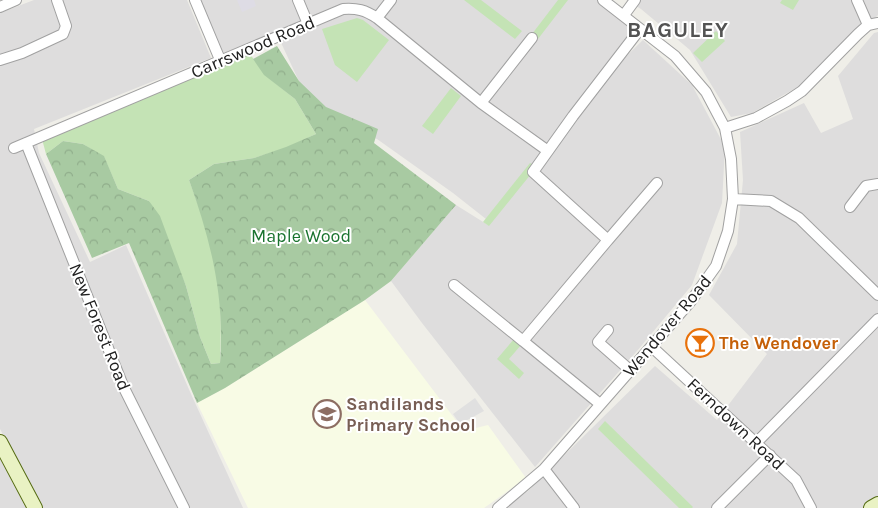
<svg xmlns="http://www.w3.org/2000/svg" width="878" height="508" font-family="Karla,sans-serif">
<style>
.residential{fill:#dedddd}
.education{fill:#f8fbe5}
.grass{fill:#c4e3b5}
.forest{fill:url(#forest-crowns)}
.parking{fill:#e0e0e0}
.plaza{fill:#dedce5}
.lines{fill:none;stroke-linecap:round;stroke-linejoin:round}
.street-casing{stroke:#a1a1a1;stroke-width:12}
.secondary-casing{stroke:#556b13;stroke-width:16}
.street{stroke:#fff;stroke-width:10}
.secondary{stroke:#e9f2c3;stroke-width:14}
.labels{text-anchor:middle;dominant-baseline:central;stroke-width:4;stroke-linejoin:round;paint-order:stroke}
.street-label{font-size:18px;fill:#202020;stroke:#fff}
.park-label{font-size:18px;fill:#1a732f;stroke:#fff}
.food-label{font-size:18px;font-weight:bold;fill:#c56008;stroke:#fff;text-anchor:start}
.education-label{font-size:18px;font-weight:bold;fill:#785e54;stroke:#fff;text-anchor:start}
.district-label{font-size:22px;font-weight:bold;letter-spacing:1px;fill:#535353;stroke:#fff}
</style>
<defs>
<pattern id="forest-crowns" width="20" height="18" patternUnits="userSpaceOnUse" patternTransform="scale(1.25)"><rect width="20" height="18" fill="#a8caa2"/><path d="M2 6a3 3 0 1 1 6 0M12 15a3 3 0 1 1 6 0" fill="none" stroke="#90ad8b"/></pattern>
</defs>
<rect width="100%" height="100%" fill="#efeee8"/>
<path class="residential" d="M34,0H187L211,58L34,129L39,153L90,262L126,245L191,394L243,508H42L0,429V13Z
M200,0H597L634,27L532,167L486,219L453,193L377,139L316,118L277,34L221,54Z
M626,0H878V15L817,76L752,113L731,117L690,50L641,9Z
M878,32V508H504L528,491L655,366L717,420L767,354L709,295L737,244L743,180L740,132L804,103L821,133L853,119L838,76L874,33Z
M643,40L692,85L725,147L722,203L692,285L637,351L535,467L422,323L391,281L456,205L488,225L612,70Z
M0,459L26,508H0Z"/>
<path class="education" d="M365,300L464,431L488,425L526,478L484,508H248L197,403L225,388Z"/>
<path class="grass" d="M464,0H481L522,31L515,39Z
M558,0H568L538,39L532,34Z
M782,0H799L793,10L780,3Z
M357,18L363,20L389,40L357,82L335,65L322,29Z
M716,31L725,41L702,62L693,53Z
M250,54L265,75L295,99L316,134L286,148L254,158L214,164L189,180C201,212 212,244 217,277C222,305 221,335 220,363L211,364L200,337L186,286L149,201L118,189L104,157L83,144L63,141L46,154L42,139L47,136Z
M451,88L461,96L433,134L422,126Z
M530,163L532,164L527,171L531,174L489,226L483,222Z
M514,339L521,345L509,359L524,373L519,379L497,359Z
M605,421L693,507L692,508H679L598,429Z"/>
<path class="forest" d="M277,46L299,81L326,107L378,129L374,143L456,205L391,281L365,300L225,388L197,403L129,243L92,258L46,154L63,141L83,144L104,156L118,189L149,201L160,216L186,286L200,337L211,364L220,363C225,297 211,241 189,180L214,164L254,158L286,147L316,134L295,99L264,75L253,59Z"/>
<path class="parking" d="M475,398L484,411L460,424L453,414Z"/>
<path class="plaza" d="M237,0H254L256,6L242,12Z"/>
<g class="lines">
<defs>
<path id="street" d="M195,0L221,62
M298,0L308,24
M857,0L868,25
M0,7L16,0
M624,15L635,0
M377,18L391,0
M0,60L22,53L63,34L66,26L57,0
M481,103L532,38
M725,128L756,118L787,101L802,91L858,34L868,25L878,23
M26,143L124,388L184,508
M14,148L343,9C357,8 365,10 377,18L481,103L548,151
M733,199L771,201L799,218L878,295
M850,207L866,186L878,184
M608,240L657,183
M454,285L523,341
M608,330L598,342L631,371
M652,347L796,480L811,508
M600,404L523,341L608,240L533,172L573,116L640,29
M757,442L878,319
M544,469L574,508
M498,508L544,469L691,301L716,266L728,231L733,199L731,159L725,128L706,92L675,56L603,0
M717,508L770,455"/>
<path id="secondary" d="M0,442L35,508
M871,508L878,504"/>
</defs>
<use href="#street" class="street-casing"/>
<use href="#secondary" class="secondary-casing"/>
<use href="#street" class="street"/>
<use href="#secondary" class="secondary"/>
</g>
<defs>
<symbol id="bar-ring" viewBox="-11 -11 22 22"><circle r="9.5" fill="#fff" stroke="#e8710a" stroke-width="1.5"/><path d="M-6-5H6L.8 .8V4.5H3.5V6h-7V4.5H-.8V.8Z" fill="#e8710a"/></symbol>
<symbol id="school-ring" viewBox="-11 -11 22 22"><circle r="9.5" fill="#fff" stroke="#8d6e63" stroke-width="1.5"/><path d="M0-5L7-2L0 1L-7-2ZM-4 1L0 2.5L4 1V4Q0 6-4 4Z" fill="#8d6e63"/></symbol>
</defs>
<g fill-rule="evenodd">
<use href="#bar-ring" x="684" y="327" width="32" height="32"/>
<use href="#school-ring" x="311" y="398" width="32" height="32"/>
</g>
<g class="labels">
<g class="street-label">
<text transform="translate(253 47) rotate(-23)">Carrswood Road</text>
<text transform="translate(667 326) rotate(-50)">Wendover Road</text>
<text transform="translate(100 327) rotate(68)">New Forest Road</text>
<text transform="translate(736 424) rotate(43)">Ferndown Road</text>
</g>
<g class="park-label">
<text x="301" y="236">Maple Wood</text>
</g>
<g class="food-label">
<text x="719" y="343">The Wendover</text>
</g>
<g class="education-label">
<text x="346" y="404">Sandilands<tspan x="346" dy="21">Primary School</tspan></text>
</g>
<g class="district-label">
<text x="678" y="30">BAGULEY</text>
</g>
</g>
</svg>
